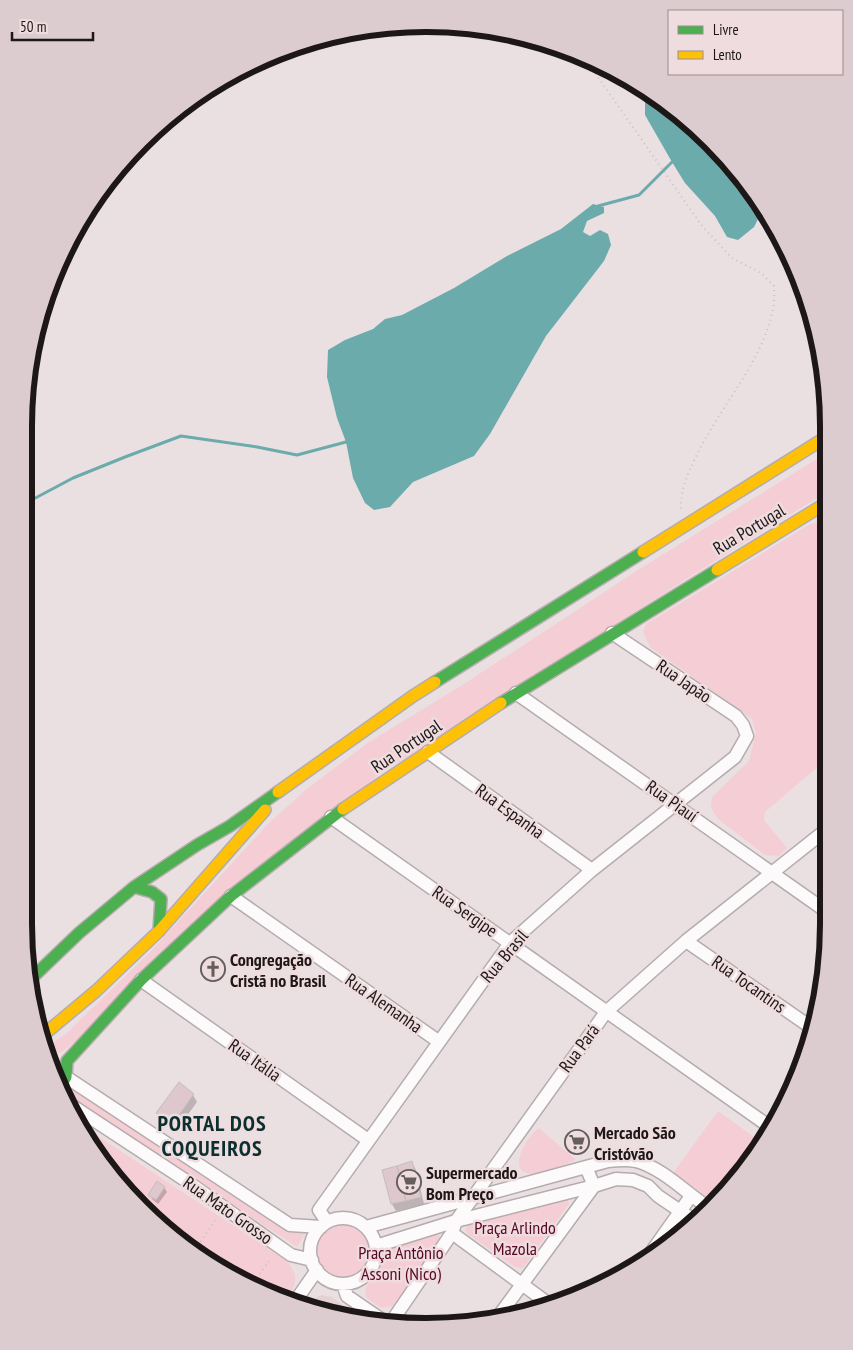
<svg xmlns="http://www.w3.org/2000/svg" width="853" height="1350" font-family="'PT Sans Narrow',sans-serif">
<style>
.built{fill:#e4d2d5}
.green{fill:#f5cdd4}
.water{fill:#6cabab}
.shadow{fill:#0003}
.lines{fill:none;stroke-linecap:round;stroke-linejoin:round}
.stream{stroke:#6cabab;stroke-width:3}
.building{fill:#dec8cd;stroke:#c4bcbe}
.street-casing{stroke:#b4acad;stroke-width:15}
.fast-casing{stroke:#b4acad;stroke-width:14}
.slow-casing{stroke:#b4acad;stroke-width:14}
.path{stroke:#c6c2c2;stroke-width:2;stroke-dasharray:1 4;stroke-linecap:butt}
.street{stroke:#fcfafb;stroke-width:12}
.fast{stroke:#4caf50;stroke-width:11}
.slow{stroke:#ffc107;stroke-width:11}
.labels{text-anchor:middle;dominant-baseline:central;stroke-width:5;stroke-linejoin:round;paint-order:stroke}
.street-label{font-size:18px;fill:#1d1717;stroke:#eedcdf}
.poi-label{font-size:18px;font-weight:bold;fill:#1d1717;stroke:#eedcdf;text-anchor:start}
.park-label{font-size:18px;fill:#560623;stroke:#eedcdf}
.district-label{font-size:22px;font-weight:bold;letter-spacing:1px;fill:#0b2f2f;stroke:#eedcdf}
.rim{fill:none;stroke:#1d1717;stroke-width:6}
</style>
<rect width="100%" height="100%" fill="#eae0e2"/>
<path class="built" d="M322,1295L332,1297L356,1315L309,1307L317,1297Z"/>
<path class="green" d="M828,452V491L691,576L376,777L65,1050L59,1053L54,1049L53,1043L67,1033L152,950L269,823L308,788L369,742L464,684L638,570Z
M821,520L828,522L827,759L765,812L764,820L787,848L779,856L765,855L718,819L711,808L712,797L749,761L756,733L752,719L650,647L643,632L646,624L807,526Z
M69,1088L288,1232H306L297,1247L65,1094Z
M718,1111L761,1142L746,1169L711,1201L673,1173Z
M81,1125L287,1261C299,1277 297,1283 286,1299L182,1243L92,1147Z
M539,1128L576,1160C562,1165 542,1177 527,1173C507,1168 529,1134 539,1128Z
M567,1198L569,1204L523,1268L515,1267L468,1234L465,1230L467,1226Z
M317 1251a26 26 0 1 1 52 0a26 26 0 1 1-52 0Z
M436,1234L440,1236L439,1242L393,1306L381,1308L367,1298L365,1292L366,1287L378,1272L385,1254L392,1246Z"/>
<path class="water" d="M650,94L672,107L746,181L763,209L754,227L738,240L727,237L715,216L685,183L672,162L645,115V97Z
M593,204L604,207V213L587,221L583,232L590,236L600,230L608,234L611,245L604,261L546,336L490,434L474,456L413,482L390,507L374,510L365,503L353,478L346,442L337,418L327,377L328,350L345,340L373,329L385,319L402,315L454,288L507,256L561,229Z"/>
<path class="shadow" d="M193,1095L197,1102L176,1131L162,1120L158,1113Z
M583,1138L584,1140L577,1151L572,1148L571,1146Z
M412,1163L416,1170L424,1204L396,1211L392,1204Z
M164,1187L167,1192L158,1204L152,1199L150,1195Z"/>
<g class="lines">
<path class="stream" d="M596,208L598,206L639,195L672,162L676,161
M26,503L73,478L125,457L181,436L257,447L297,455L346,442L348,439"/>
</g>
<path class="building" d="M179,1082L194,1094L172,1125L156,1113Z
M578,1133L584,1137L576,1150L570,1146Z
M412,1161L421,1197L406,1201L397,1166Z
M397,1166L406,1201L391,1204L382,1170Z
M157,1181L165,1187L156,1200L148,1195Z"/>
<g class="lines">
<defs>
<path id="street" d="M516,693L826,911
M428,752L592,870
M331,817L770,1127
M231,896L438,1041
M686,941L812,1028
M141,980L368,1140
M51,1064L66,1077L290,1225L321,1227
M71,1105L188,1182L291,1255L312,1260
M310 1251a33 33 0 1 1 66 0a33 33 0 1 1-66 0Z
M327,1222L319,1210L510,943L592,870L735,757L747,736L743,725L736,716L612,633
M366,1227L608,1161C617,1160 626,1159 636,1161C662,1168 684,1191 706,1206
M452,1233L549,1304
M376,1246L456,1221L594,1186L616,1179L633,1180L648,1186L658,1196L692,1219
M645,1261L691,1196
M343,1284L347,1296L379,1318
M294,1303L317,1270
M498,1317L594,1186L586,1167
M392,1321L452,1233L456,1221L606,1012L686,941L826,830"/>
<path id="fast" d="M435,682L643,552
M501,703L717,570
M134,887L152,892L161,899L159,931
M33,977L79,933L134,887L197,845L230,826L278,792
M61,1085L66,1077L67,1061L141,980L231,896L343,809"/>
<path id="slow" d="M643,552L828,436
M717,570L828,502
M278,792L413,696L435,682
M343,809L501,703
M42,1036L96,991L159,931L265,810"/>
</defs>
<use href="#street" class="street-casing"/>
<use href="#fast" class="fast-casing"/>
<use href="#slow" class="slow-casing"/>
<path class="path" d="M589,60L593,70L702,226L732,258L761,273L774,286C774,294 775,302 773,309C762,364 719,407 696,457C687,475 680,490 681,511
M97,1153L102,1146
M146,1206L152,1197
M195,1250L216,1219
M254,1282L269,1261"/>
<use href="#street" class="street"/>
<use href="#fast" class="fast"/>
<use href="#slow" class="slow"/>
</g>
<defs>
<symbol id="church-ring" viewBox="-11 -11 22 22"><circle r="9.5" fill="#eedcdf" stroke="#655d5e" stroke-width="1.5"/><path d="M-1.2-6h2.4v3.5h3.3v2.4h-3.3V6h-2.4V-.1h-3.3v-2.4h3.3Z" fill="#655d5e"/></symbol>
<symbol id="supermarket-ring" viewBox="-11 -11 22 22"><circle r="9.5" fill="#eedcdf" stroke="#655d5e" stroke-width="1.5"/><path d="M-6-5.5h2.5l.6 2H6L4.5 2H-2.5L-4.4-4H-6ZM-1.5 3.2a1.3 1.3 0 1 0 .1 0ZM3 3.2a1.3 1.3 0 1 0 .1 0Z" fill="#655d5e"/></symbol>
</defs>
<g fill-rule="evenodd">
<use href="#church-ring" x="199" y="955" width="28" height="28"/>
<use href="#supermarket-ring" x="563" y="1128" width="28" height="28"/>
<use href="#supermarket-ring" x="395" y="1168" width="28" height="28"/>
</g>
<g class="labels">
<g class="street-label">
<text transform="translate(749 529) rotate(-31)">Rua Portugal</text>
<text transform="translate(684 681) rotate(34)">Rua Japão</text>
<text transform="translate(406 746) rotate(-34)">Rua Portugal</text>
<text transform="translate(672 801) rotate(35)">Rua Piauí</text>
<text transform="translate(510 811) rotate(36)">Rua Espanha</text>
<text transform="translate(465 911) rotate(35)">Rua Sergipe</text>
<text transform="translate(504 956) rotate(-50)">Rua Brasil</text>
<text transform="translate(749 984) rotate(35)">Rua Tocantins</text>
<text transform="translate(384 1003) rotate(35)">Rua Alemanha</text>
<text transform="translate(579 1048) rotate(-54)">Rua Pará</text>
<text transform="translate(255 1060) rotate(35)">Rua Itália</text>
<text transform="translate(228 1210) rotate(35)">Rua Mato Grosso</text>
</g>
<g class="poi-label">
<text x="230" y="959">Congregação<tspan x="230" dy="21">Cristã no Brasil</tspan></text>
<text x="594" y="1132">Mercado São<tspan x="594" dy="21">Cristóvão</tspan></text>
<text x="426" y="1172">Supermercado<tspan x="426" dy="21">Bom Preço</tspan></text>
</g>
<g class="park-label">
<text x="515" y="1227">Praça Arlindo<tspan x="515" dy="21">Mazola</tspan></text>
<text x="401" y="1252">Praça Antônio<tspan x="401" dy="21">Assoni (Nico)</tspan></text>
</g>
<g class="district-label">
<text x="212" y="1123">PORTAL DOS<tspan x="212" dy="25">COQUEIROS</tspan></text>
</g>
</g>
<path d="M0 0H853V1350H0ZM426 32H426A394 394 0 0 1 820 426V924A394 394 0 0 1 426 1318H426A394 394 0 0 1 32 924V426A394 394 0 0 1 426 32Z" fill="#ddcccf" fill-rule="evenodd"/>
<path class="rim" d="M426 32H426A394 394 0 0 1 820 426V924A394 394 0 0 1 426 1318H426A394 394 0 0 1 32 924V426A394 394 0 0 1 426 32Z"/>
<rect x="668" y="10" width="175" height="65" fill="#eedcdf" stroke="#9a8d8f"/>
<rect x="678" y="26" width="25" height="8" fill="#4caf50" stroke="#9a8d8f"/>
<text x="713" y="35" font-size="15" fill="#1d1717">Livre</text>
<rect x="678" y="51" width="25" height="8" fill="#ffc107" stroke="#9a8d8f"/>
<text x="713" y="60" font-size="15" fill="#1d1717">Lento</text>
<path d="M12 32v8h81v-8" fill="none" stroke="#1d1717" stroke-width="2.5"/>
<text x="20" y="32" font-size="15" fill="#1d1717" stroke="#eedcdf" stroke-width="4" paint-order="stroke">50 m</text>
</svg>
